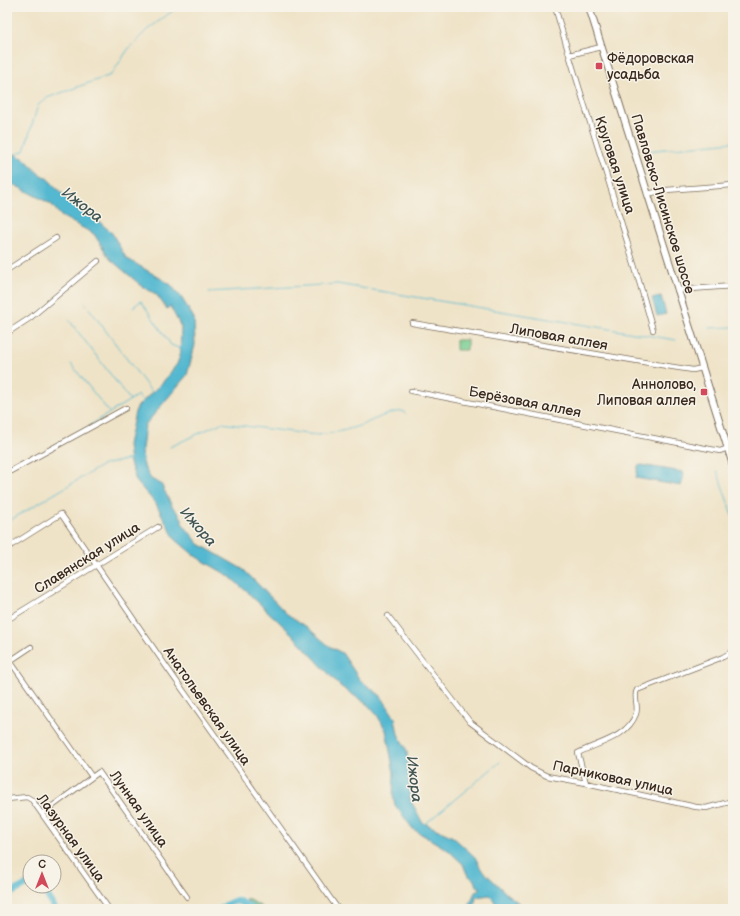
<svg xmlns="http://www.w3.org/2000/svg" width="740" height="916" font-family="'Balsamiq Sans',sans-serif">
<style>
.green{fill:#79cf93;stroke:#5a7c58}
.forest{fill:#62b27d;stroke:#4e6e4e}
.water{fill:#52b8d0;stroke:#467177}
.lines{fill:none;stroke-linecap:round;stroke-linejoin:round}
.stream{stroke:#52b8d0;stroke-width:1}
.river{stroke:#52b8d0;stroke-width:7}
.minor-casing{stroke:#7a6b59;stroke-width:6}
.secondary-casing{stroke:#7a6b59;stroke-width:8}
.minor{stroke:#fff;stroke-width:4.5}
.secondary{stroke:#fff;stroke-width:6}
.poi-dot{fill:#d1495b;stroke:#f7f3e8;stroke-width:1.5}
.labels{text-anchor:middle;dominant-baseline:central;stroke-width:3;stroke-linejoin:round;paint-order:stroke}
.poi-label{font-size:14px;fill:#3b2a1e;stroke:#f7f3e8;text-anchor:start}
.street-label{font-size:14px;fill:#3b2a1e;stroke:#f7f3e8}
.water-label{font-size:15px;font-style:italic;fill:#425553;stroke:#f7f3e8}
</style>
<rect width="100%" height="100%" fill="#f7f3e8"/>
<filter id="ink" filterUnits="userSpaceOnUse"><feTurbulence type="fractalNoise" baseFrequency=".025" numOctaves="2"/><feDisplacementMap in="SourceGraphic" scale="8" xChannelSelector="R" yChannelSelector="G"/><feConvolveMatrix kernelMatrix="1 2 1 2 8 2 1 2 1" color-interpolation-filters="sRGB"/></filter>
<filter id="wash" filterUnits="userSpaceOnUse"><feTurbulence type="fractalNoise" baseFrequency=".012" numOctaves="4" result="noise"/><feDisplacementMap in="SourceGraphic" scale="16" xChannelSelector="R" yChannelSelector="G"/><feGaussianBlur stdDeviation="0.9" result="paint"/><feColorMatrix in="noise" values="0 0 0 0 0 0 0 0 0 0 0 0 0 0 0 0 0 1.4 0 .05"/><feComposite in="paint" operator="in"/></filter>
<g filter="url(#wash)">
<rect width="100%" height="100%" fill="#efe3c7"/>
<path class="green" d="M456,340H467V350H456Z"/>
<path class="forest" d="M249,899L265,909H257L246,900Z"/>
<path class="water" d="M7,151L25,159L38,173L48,179L69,201L89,213L112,233L126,258L170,284L181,297L194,318L195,345L187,375L145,425L142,449L143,462L145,469L151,479L161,484L172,506L182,518V523L199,544L244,570L287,614L307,627L329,646L342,653L360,680L381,696L395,718L398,734L407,751L410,799L422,822L453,837L475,857L481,869L508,895L527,909H489L494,907L495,902L490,895L476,897L474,909H470V903L475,892L480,890V887L476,886L474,880L467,874L463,864L448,850L413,829L395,805L393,796L394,773L386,730L377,715L368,705L340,686L292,634L246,591L229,576L195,556L175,539L156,504L136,481L130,463L128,445L135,412L138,406L163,382L177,364L180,356L181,327L170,306L167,309L156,294L143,287L110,259L94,234L61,216L51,204L7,181Z
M661,296L666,314L657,316L652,298Z
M641,465L683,472L684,475L681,486L636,478L638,466Z"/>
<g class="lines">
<path class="stream" d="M646,151L733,142
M16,154L24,151L38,105L47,98L111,75L129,48L147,30L178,7
M209,292L337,284L676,340
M85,303L153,394
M133,307L141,301L171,345L181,349
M69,320L130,400
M709,328L733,327
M71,364L109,412
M89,426L138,395L143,403
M170,447L221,423L316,435C332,434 347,430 362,425C376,419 388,412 403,411L405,414
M717,471L733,517
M7,522L103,465L130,459
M425,824L500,762"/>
<path class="river" d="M42,886L55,909
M7,895L30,883
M221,909C235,898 239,899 252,909"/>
</g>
</g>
<g filter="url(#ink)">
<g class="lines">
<defs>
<path id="minor" d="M555,7C586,115 623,221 653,330
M569,55L601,47
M647,194L666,190L733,185
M7,270L56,238
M677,290L733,286
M412,323L673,367L693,370L702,368
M7,333L30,318L98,261
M411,391L720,451L728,448
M7,473L126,408
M7,548L61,514L168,669L338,909
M388,616L470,722L531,768L547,776L586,783L696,807L706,808L733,801
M7,620L158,527
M10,661L92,777
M7,663L31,647
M586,783L578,753C599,742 627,738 636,714C639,706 633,696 637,690L723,657L733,651
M7,799L27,797L32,800L109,909
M43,813L99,772L187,897"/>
<path id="secondary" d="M589,7L733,465"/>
</defs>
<use href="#minor" class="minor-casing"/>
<use href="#secondary" class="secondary-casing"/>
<use href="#minor" class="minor"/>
<use href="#secondary" class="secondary"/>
</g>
</g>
<g class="poi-dot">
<rect x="595" y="62" width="8" height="8" rx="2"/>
<rect x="700" y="388" width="8" height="8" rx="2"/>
</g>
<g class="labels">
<g class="poi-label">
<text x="607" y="58">Фёдоровская<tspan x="607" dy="16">усадьба</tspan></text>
<text x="696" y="384" text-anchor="end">Аннолово,<tspan x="696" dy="16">Липовая аллея</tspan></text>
</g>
<g class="street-label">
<text transform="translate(615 165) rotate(72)">Круговая улица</text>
<text transform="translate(663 204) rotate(73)">Павловско-Лисинское шоссе</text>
<text transform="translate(559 337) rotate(10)">Липовая аллея</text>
<text transform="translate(525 402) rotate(11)">Берёзовая аллея</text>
<text transform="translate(87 558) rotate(-32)">Славянская улица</text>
<text transform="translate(207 706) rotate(55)">Анатольевская улица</text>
<text transform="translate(613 778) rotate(12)">Парниковая улица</text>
<text transform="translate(139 809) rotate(55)">Лунная улица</text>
<text transform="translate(71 838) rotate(54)">Лазурная улица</text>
</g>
<g class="water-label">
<text transform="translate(82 205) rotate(38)">Ижора</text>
<text transform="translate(198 527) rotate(49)">Ижора</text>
<text transform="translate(414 779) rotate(83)">Ижора</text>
</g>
</g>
<rect width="740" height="916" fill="none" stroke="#f7f3e8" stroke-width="24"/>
<g transform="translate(42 874)"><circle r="19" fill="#f7f3e8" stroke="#aca397"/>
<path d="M0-3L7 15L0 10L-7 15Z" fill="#d1495b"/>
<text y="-6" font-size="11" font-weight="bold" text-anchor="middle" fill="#3b2a1e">С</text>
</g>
</svg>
